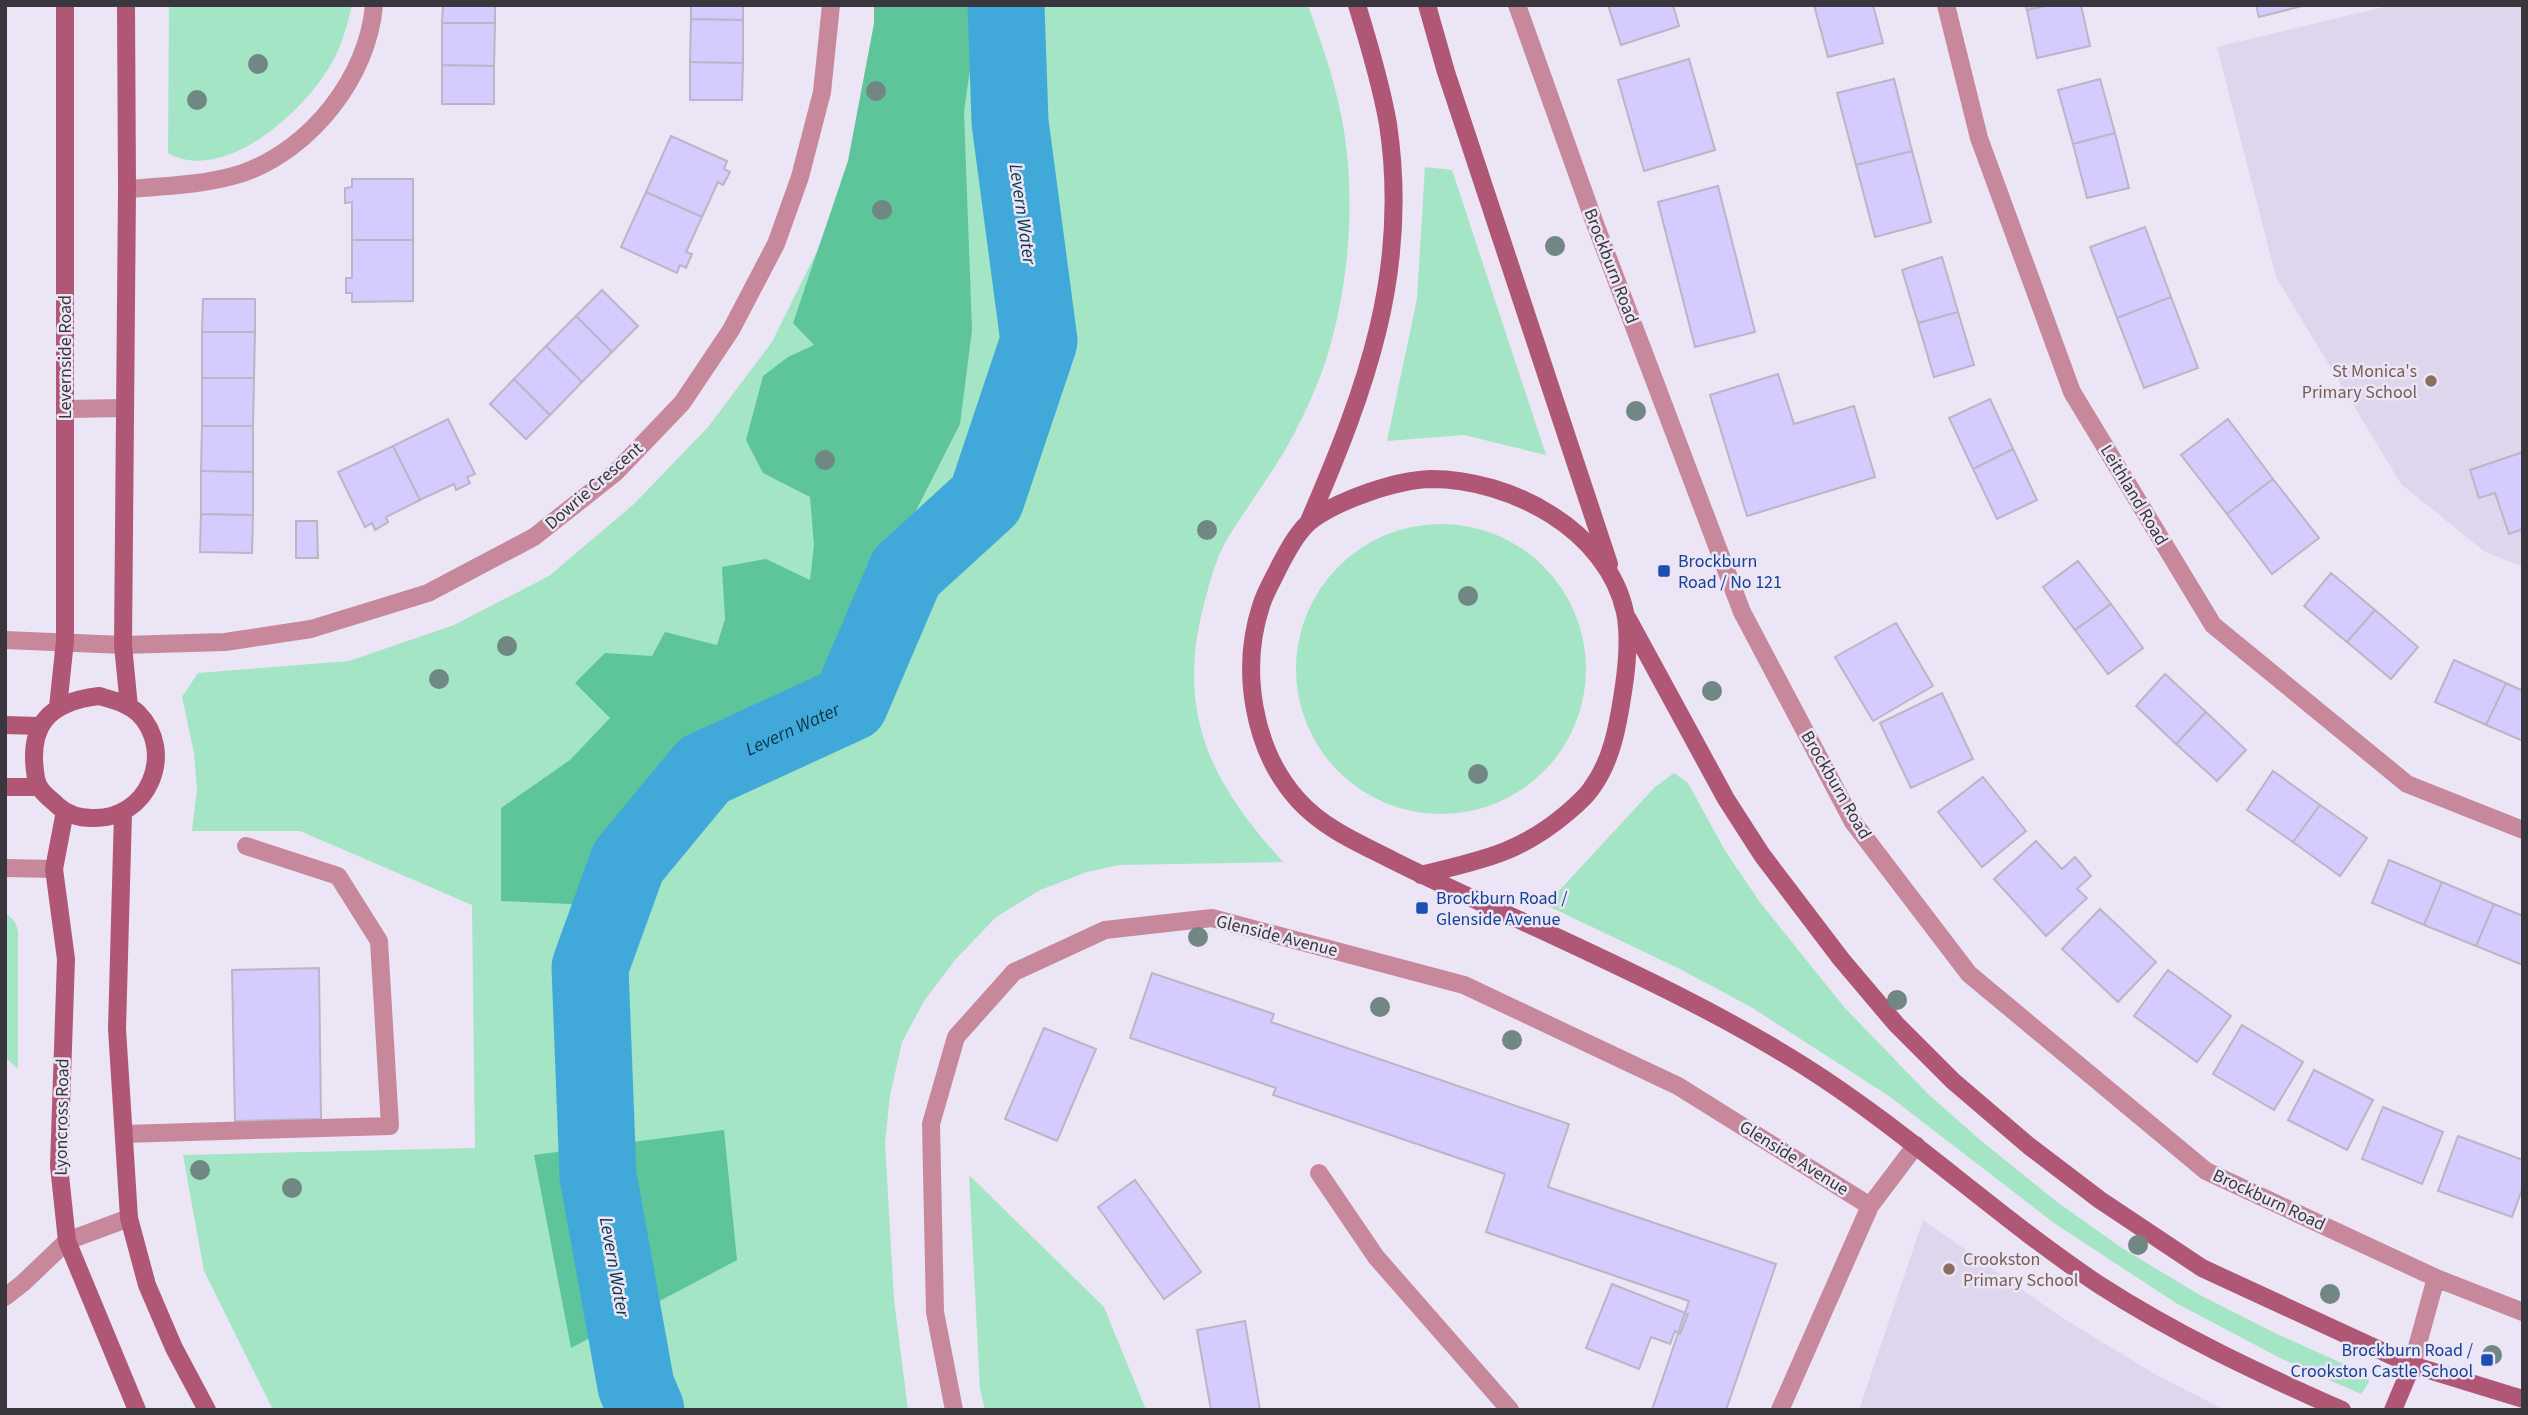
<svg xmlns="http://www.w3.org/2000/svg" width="2528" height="1415" font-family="'Source Sans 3',sans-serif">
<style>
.built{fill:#ded6ed}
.green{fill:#a3e5c5}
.forest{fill:#5dc599}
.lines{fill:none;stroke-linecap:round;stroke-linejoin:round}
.river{stroke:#41a9d9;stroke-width:77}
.building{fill:#d6cbfe;stroke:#b9b6c6;stroke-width:2}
.lane{stroke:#c7889b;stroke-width:18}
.street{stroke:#c7889b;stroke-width:18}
.secondary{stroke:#b15776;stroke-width:18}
.tree{fill:#708784}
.education-dot{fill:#8d6e63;stroke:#ebe5f5;stroke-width:2.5}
.transit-dot{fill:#1a4fb4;stroke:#ebe5f5;stroke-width:2.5}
.labels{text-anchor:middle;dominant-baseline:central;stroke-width:5;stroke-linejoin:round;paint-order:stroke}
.street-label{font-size:18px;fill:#39373d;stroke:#ebe5f5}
.education-label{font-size:18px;fill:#785e54;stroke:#ebe5f5;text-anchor:end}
.transit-label{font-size:18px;fill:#164399;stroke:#ebe5f5;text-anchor:start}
.water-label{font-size:19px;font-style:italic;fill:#09374b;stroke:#ebe5f5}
</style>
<rect width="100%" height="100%" fill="#ebe5f5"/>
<path class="built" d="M2392,5H2523V567L2485,552L2401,484L2276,277L2217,47Z
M1923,1220L2061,1317L2158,1376L2225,1410H1859Z"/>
<path class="green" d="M169,5H352C347,26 341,48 330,66C304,111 224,185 168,153Z
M874,5H1308C1319,37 1331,69 1338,101C1358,183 1351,283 1325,363C1312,400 1295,435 1274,468C1258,493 1240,517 1225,543C1214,563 1209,586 1203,608C1176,715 1212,784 1283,862L1119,865L1087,872L1040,890L996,917L955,960L924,1001L902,1042L890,1095L885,1143L894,1300L908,1410H273L204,1271L183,1155L475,1148L472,905L300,831H192L197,789L194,753L182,697L198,673L349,661L454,625L549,576L634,504L708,427L772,342L822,241L848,161L874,24Z
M1425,167L1452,170L1546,455L1464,435L1387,441L1417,299Z
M1296 669a145 145 0 1 1 290 0a145 145 0 1 1-290 0Z
M1674,773L1688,783L1724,849L1759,901L1844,1007L1928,1094L1979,1139L2057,1202L2122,1248L2198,1294L2277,1334L2368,1375L2369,1382L2361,1394L2282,1359L2176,1303L2054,1223L1889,1096L1751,1007L1680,969L1546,905L1654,788Z
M5,912L15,922L18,931V1069L5,1057Z
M969,1175L1104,1307L1146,1410H985L980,1389Z"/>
<path class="forest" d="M874,5H979L964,112L972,330L960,424L900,542L864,635L823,688L757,725L681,750L636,818L593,905L501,901V808L570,760L610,718L575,683L605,653L652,656L665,632L717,645L725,619L722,567L766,559L810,580L814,545L810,497L763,473L746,440L763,376L788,357L814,345L793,323L848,161L874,24Z
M724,1130L737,1260L571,1348L534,1155Z"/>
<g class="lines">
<path class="river" id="s1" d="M646,1410L636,1386L598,1176L590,967L628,862L704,770L850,703L906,572L986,499L1039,341L1010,122L1006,5"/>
</g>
<path class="building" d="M443,5H495V23H442Z
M691,5H743V20L691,19Z
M1608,5H1673L1679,26L1621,45Z
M1814,5H1873L1883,43L1828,57Z
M2025,5H2049L2027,10Z
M2049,5H2081L2090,46L2037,58L2027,10Z
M2256,5H2306L2259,17Z
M691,19L743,20V63L690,62Z
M442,23H495L494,66L442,65Z
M1689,59L1715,150L1644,171L1618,80Z
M690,62L743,63L742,100H690Z
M442,65L494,66V104H442Z
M1894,79L1912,151L1856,165L1837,93Z
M2100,79L2115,133L2073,144L2058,90Z
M2115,133L2129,188L2087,198L2073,144Z
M671,136L727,161L724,169L730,172L723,185L718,182L702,217L646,192Z
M1912,151L1931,222L1875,237L1856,165Z
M352,179H413V240H352V202L345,203V188L352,187Z
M1718,186L1755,332L1695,347L1658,202Z
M646,192L702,217L686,252L692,254L686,268L680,265L677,273L621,247Z
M2145,227L2171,297L2117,318L2090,247Z
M352,240H413V301L352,302V293H346V278H352Z
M1942,257L1958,312L1918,323L1902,270Z
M602,290L638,326L612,352L576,316Z
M2171,297L2198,368L2144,388L2117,318Z
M203,299H255V332H202Z
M1958,312L1974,365L1934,377L1918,323Z
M576,316L612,352L582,382L546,346Z
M202,332H255L254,378H202Z
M546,346L582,382L550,415L514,379Z
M1778,374L1794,424L1854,406L1875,477L1747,516L1710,395Z
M202,378H254L253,426H202Z
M514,379L550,415L526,439L490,404Z
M1990,399L2013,449L1973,469L1949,418Z
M448,419L475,474L467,477L470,483L456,490L454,484L420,500L393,446Z
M2228,419L2273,479L2227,514L2181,455Z
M202,426H253V472L201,471Z
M393,446L420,500L386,517L388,522L375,530L372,523L365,527L338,472Z
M2013,449L2037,500L1997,519L1973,469Z
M2523,452V529L2509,534L2495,493L2479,498L2470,470Z
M201,471L253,472V515L201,514Z
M2273,479L2319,538L2272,574L2227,514Z
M201,514L253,515L252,553L200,552Z
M296,521H317L318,558H296Z
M2078,561L2111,604L2075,630L2043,587Z
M2331,573L2375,610L2347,642L2304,606Z
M2111,604L2143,648L2108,674L2075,630Z
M2375,610L2418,647L2391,679L2347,642Z
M1896,623L1933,686L1873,721L1835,657Z
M2454,660L2506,683L2486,725L2435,702Z
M2165,674L2206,712L2176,744L2136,706Z
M2506,683L2523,691V741L2486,725Z
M1942,693L1973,759L1911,788L1880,723Z
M2206,712L2246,750L2217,781L2176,744Z
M2273,771L2320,805L2293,842L2247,810Z
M1983,777L2026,831L1982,867L1938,812Z
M2320,805L2367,838L2340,876L2293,842Z
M2036,841L2062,869L2075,857L2091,876L2077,889L2087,898L2046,936L1994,879Z
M2389,860L2442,882L2424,925L2372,903Z
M2442,882L2494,904L2476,946L2424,925Z
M2494,904L2523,916V965L2476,946Z
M2100,909L2156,962L2118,1002L2062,949Z
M319,968L321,1119L235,1121L232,970Z
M2168,970L2231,1016L2197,1062L2134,1016Z
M1152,973L1274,1014L1271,1022L1569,1124L1548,1187L1776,1264L1726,1410H1652L1689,1301L1486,1232L1505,1174L1273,1095L1276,1088L1130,1038Z
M2242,1025L2303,1062L2274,1110L2213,1074Z
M1044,1028L1096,1049L1057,1141L1005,1119Z
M2314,1070L2373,1100L2347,1150L2288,1120Z
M2383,1107L2443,1132L2422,1184L2362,1159Z
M2458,1136L2523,1160V1187L2512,1217L2438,1191Z
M1135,1180L1201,1272L1164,1299L1098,1207Z
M1612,1284L1688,1314L1680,1334L1675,1331L1670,1344L1651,1337L1639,1369L1586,1348Z
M1245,1321L1260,1410H1211L1197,1330Z"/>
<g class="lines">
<path class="lane" d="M65,409L124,408
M124,1134L390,1126L379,941L338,876L246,846
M1319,1173L1376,1257L1510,1410"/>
<path class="street" d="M1517,5L1594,221L1742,612L1853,822L1969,974L2206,1171L2436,1278L2523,1312
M1946,5L1979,138L2072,392L2213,625L2407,784L2523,830
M127,189C166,186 206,185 243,173C311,149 368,77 374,5
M5,640L123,645L225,642L311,629L428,593L534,537L615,473L682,403L731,330L776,244L800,177L822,92L831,5
M5,868L54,869
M5,1297L23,1283L67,1241L129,1218
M2412,1365L2436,1278
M954,1410L935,1312L931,1124L956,1037L1014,972L1105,930L1212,918L1464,985L1678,1086L1870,1206
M1780,1410L1870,1206L1916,1145"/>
<path class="secondary" d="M126,5L127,189L123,645L129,707
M1427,5L1446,72L1609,564
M1309,521C1366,389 1410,272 1388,124C1381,84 1369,44 1357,5
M1628,619L1726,799L1762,855L1841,959L1896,1024L1953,1081L2029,1146L2100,1200L2202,1268L2412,1365L2523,1399
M99,696C113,700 127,703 138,713C177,752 148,821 92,818C79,818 68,815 58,806C49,797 38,791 36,778C27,726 48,702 99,696Z
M58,707L65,641V5
M5,725L39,726
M5,787H37
M65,811L54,869L66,959L59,1166L67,1241L137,1410
M123,813L117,1029L129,1218L147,1285L174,1348L207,1410
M1421,875C1480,860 1519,854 1567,813C1575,806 1585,798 1591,789C1612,761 1618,725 1623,692C1627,667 1630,637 1625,612C1607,530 1511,479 1431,479C1396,480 1342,499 1313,519C1299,529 1288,550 1280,565C1274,578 1265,592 1261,606C1240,670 1253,750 1298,800C1324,829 1361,844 1394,861C1446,887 1498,910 1550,934C1636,974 1723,1015 1804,1066C1907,1131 1996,1216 2098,1284C2175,1334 2258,1373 2342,1410
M2393,1410L2412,1365"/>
</g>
<g class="tree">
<circle cx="258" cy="64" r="10"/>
<circle cx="876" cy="91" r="10"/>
<circle cx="197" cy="100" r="10"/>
<circle cx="882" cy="210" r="10"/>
<circle cx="1555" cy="246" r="10"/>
<circle cx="1636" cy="411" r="10"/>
<circle cx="825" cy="460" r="10"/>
<circle cx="1207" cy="530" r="10"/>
<circle cx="1468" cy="596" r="10"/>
<circle cx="507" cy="646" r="10"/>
<circle cx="439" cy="679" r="10"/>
<circle cx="1712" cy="691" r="10"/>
<circle cx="1478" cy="774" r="10"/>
<circle cx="1198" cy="937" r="10"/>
<circle cx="1897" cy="1000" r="10"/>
<circle cx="1380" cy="1007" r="10"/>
<circle cx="1512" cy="1040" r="10"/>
<circle cx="200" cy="1170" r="10"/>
<circle cx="292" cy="1188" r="10"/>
<circle cx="2138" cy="1245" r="10"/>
<circle cx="2330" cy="1294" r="10"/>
<circle cx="2492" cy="1355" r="10"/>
</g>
<g class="education-dot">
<circle cx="2431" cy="381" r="7"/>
<circle cx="1949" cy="1269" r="7"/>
</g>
<g class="transit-dot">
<rect x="1657" y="564" width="14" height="14" rx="3.5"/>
<rect x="1415" y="901" width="14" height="14" rx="3.5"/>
<rect x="2480" y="1353" width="14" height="14" rx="3.5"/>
</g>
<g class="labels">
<g class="street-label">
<text transform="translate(1611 266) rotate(69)">Brockburn Road</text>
<text transform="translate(65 357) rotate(-90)">Levernside Road</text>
<text transform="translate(594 486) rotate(-41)">Dowrie Crescent</text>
<text transform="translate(2134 495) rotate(59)">Leithland Road</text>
<text transform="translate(1836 785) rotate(60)">Brockburn Road</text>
<text transform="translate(1277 936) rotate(14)">Glenside Avenue</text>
<text transform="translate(62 1117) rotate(-89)">Lyoncross Road</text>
<text transform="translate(1794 1158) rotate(32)">Glenside Avenue</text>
<text transform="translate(2269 1200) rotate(25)">Brockburn Road</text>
</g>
<g class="education-label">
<text x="2417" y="371">St Monica's<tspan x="2417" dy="21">Primary School</tspan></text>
<text x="1963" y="1259" text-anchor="start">Crookston<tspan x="1963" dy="21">Primary School</tspan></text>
</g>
<g class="transit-label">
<text x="1678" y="561">Brockburn<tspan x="1678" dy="21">Road / No 121</tspan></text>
<text x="1436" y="898">Brockburn Road /<tspan x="1436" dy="21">Glenside Avenue</tspan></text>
<text x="2473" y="1350" text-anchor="end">Brockburn Road /<tspan x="2473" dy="21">Crookston Castle School</tspan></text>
</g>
<g class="water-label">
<text transform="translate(1022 214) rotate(82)">Levern Water</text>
<text stroke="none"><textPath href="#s1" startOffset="777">Levern Water</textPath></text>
<text transform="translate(614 1267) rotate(80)">Levern Water</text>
</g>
</g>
<rect width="2528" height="1415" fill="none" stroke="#39373d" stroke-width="14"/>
</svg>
